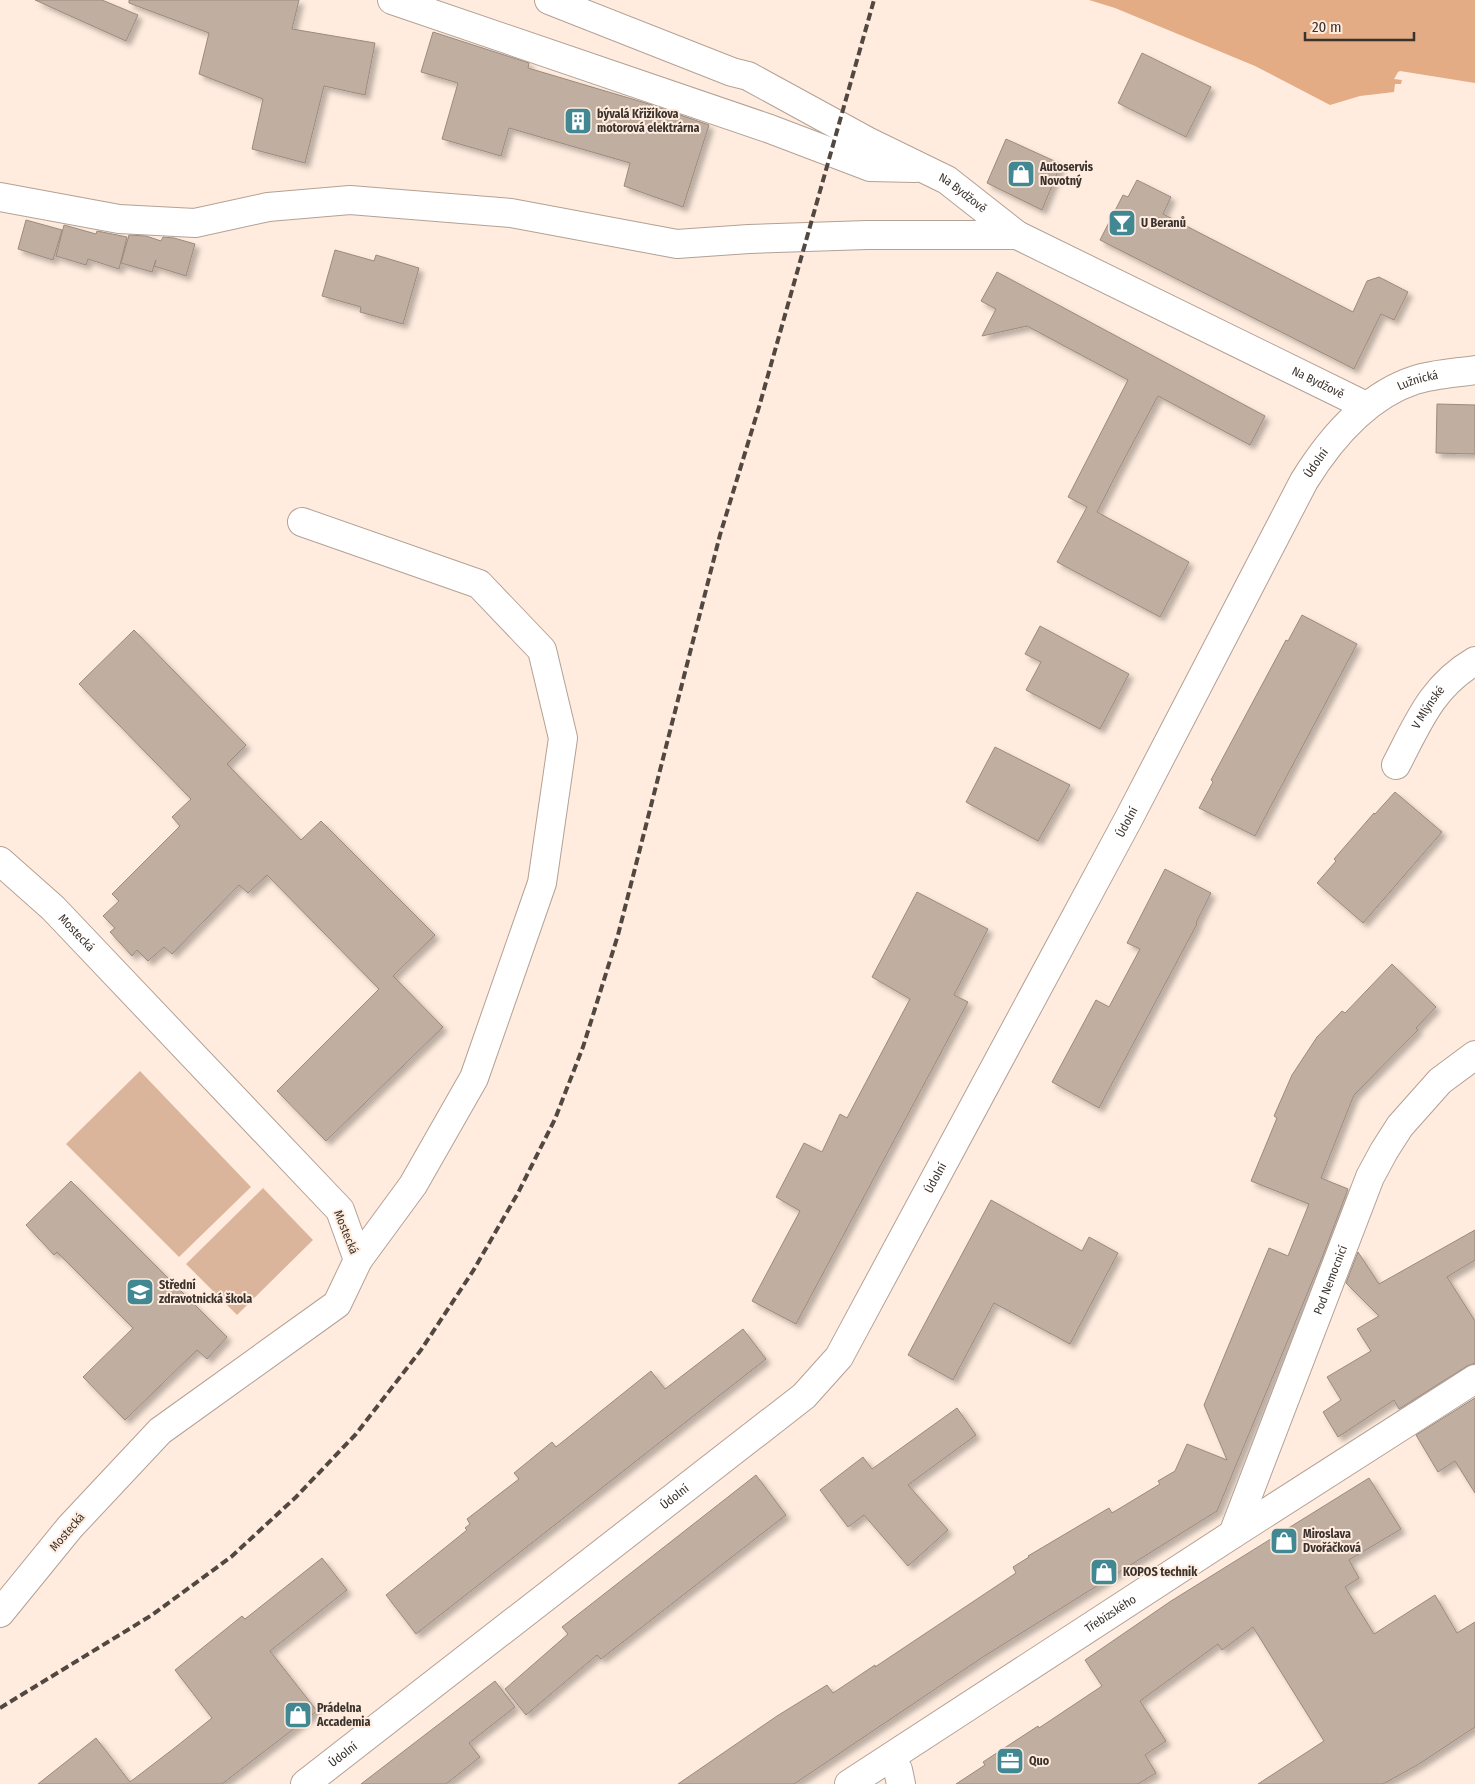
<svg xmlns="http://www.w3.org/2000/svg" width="1475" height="1784" font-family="'Fira Sans Condensed',sans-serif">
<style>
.green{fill:#dab59b}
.water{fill:#e3ac85}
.building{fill:#c0aea1;stroke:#9b8a7d;filter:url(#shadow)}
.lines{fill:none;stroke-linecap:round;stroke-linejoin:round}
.minor-casing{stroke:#b3a195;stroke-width:30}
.minor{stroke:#fff;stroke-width:28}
.rail{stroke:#514842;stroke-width:4;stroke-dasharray:8 4;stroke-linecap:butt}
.labels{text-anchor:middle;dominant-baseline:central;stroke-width:4;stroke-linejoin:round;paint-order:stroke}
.poi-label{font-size:12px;font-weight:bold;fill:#3a322d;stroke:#ffecde;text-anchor:start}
.street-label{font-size:12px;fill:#3a322d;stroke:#ffecde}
</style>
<defs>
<filter id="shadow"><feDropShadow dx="4.5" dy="4.5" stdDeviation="2.5" flood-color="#0004"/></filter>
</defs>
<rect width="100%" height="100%" fill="#ffecde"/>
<path class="green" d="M140,1071L251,1187L179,1257L66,1144Z
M263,1188L313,1240L237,1315L186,1264Z"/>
<path class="water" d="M1089,0H1475V83L1400,71L1398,72L1394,79L1402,80L1401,84H1395L1394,92L1360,96L1330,105L1255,66L1115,8Z"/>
<path class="building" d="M35,0H102L138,15L126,41Z
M129,0H299L292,29L375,43L365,95L324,86L305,163L252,149L263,99L199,74L209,33L129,3Z
M433,32L529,63L528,68L649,104L709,125L683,207L624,186L630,163L509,128L501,156L442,139L458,83L421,72Z
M1142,53L1211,87L1186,137L1118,103Z
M1006,139L1061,164L1042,210L987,183Z
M1137,180L1171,197L1163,214L1353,312L1367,281L1379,277L1408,292L1394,320L1381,314L1354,369L1100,240L1123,195L1128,197Z
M26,220L62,230L53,260L18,249Z
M64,225L96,234L97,231L127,237L119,269L88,259L86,265L56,256Z
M129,235L146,236L161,241L163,237L174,238L195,244L186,276L154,266L156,260L152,272L121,263Z
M335,250L374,261L376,255L419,268L403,324L360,312L361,307L322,296Z
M997,272L1265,416L1250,445L1158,396L1119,469L1097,512L1189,562L1160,617L1057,562L1087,507L1068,497L1128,380L1027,326L982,336L996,309L981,301Z
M1437,404L1475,405V454L1436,453Z
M1302,615L1357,644L1255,836L1199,808L1213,782L1211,780L1286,640L1288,641Z
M1040,626L1129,674L1100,729L1026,690L1041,662L1025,654Z
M134,630L246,745L227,764L301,840L321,821L435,935L393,976L443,1027L326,1141L277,1091L379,989L267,875L248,893L239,885L172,954L164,947L148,961L137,950L132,956L110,932L115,928L103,916L119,901L112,894L180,826L172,817L191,799L79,684Z
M995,747L1070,785L1038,841L966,802Z
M1395,792L1442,832L1363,923L1317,883L1336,861L1334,859L1374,813L1375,814Z
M1165,869L1211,893L1196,923L1197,924L1099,1108L1052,1082L1096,1000L1109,1007L1140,949L1127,943Z
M917,892L988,929L954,995L968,1002L796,1324L752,1301L800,1211L776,1197L804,1143L822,1152L840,1114L847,1118L910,999L872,977Z
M1392,964L1436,1007L1416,1028L1418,1030L1354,1095L1321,1178L1348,1189L1322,1258L1217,1511L983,1657L794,1784H678L777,1716L827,1685L833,1693L875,1665V1667L1016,1573L1013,1567L1029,1557L1028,1556L1109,1508L1112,1513L1160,1484L1158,1481L1175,1471L1187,1444L1227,1460L1204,1405L1269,1248L1288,1256L1309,1204L1251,1181L1277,1118L1274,1116L1292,1075L1317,1037L1342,1011L1345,1013Z
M71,1181L227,1337L207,1359L197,1350L125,1420L83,1377L133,1328L57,1252L54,1255L26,1225Z
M991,1200L1082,1251L1089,1237L1118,1253L1070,1344L994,1303L953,1380L908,1355Z
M1475,1230V1260L1447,1277L1475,1321V1363L1467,1366L1399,1409L1394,1400L1338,1437L1323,1412L1341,1400L1327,1377L1371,1351L1357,1329L1379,1316L1346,1283L1358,1252L1379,1284Z
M743,1329L766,1359L416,1634L386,1595L467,1530L465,1528L470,1524L467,1519L519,1479L514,1473L552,1442L556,1447L651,1371L665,1389Z
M1475,1398V1493L1455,1461L1438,1472L1416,1435Z
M957,1408L976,1435L908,1485L948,1530L908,1566L864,1515L848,1527L820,1490L863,1457L872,1469Z
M756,1475L786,1515L601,1659L597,1655L526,1715L505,1689L568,1634L562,1627Z
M1369,1478L1401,1529L1349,1560L1359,1578L1345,1587L1374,1634L1435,1595L1457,1633L1475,1622V1727L1419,1764L1383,1784H1258L1324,1741L1253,1627L1222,1650L1218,1644L1140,1701L1166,1741L1145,1755L1156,1773L1138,1784H956L985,1765L983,1762L1038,1726L1039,1728L1102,1686L1085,1660L1171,1601Z
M322,1558L347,1590L270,1651L317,1711L222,1784H38L96,1738L130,1782L177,1746L212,1718L175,1670L242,1616L245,1619Z
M495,1681L515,1707L469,1743L480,1757L446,1784H361Z"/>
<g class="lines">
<defs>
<g id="minor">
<path d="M392,0L770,129L870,167L915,168"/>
<path id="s1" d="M549,0L732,72L748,76L867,141L947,180L1017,235L1366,406"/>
<path d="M0,197L119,219L195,223L268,207L350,200L511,213L677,244L749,239L867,235H1017"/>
<path d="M302,522L479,584L542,650L563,738L542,883L474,1078L413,1185L358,1260"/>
<path id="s2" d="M1396,765C1418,723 1432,686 1475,661"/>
<path id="s3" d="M0,861L53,908L340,1210L358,1260L337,1304L160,1431L70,1527L0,1613"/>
<path id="s4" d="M1233,1534L1370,1177L1384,1151L1400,1126L1440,1081L1475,1055"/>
<path d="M891,1757L898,1770L901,1784"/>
<path id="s5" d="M305,1784L804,1396L839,1357L1129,818L1304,481C1330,439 1366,396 1415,380C1434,374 1455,373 1475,370"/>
<path id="s6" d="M849,1784L1233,1534L1475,1379"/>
</g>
</defs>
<use href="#minor" class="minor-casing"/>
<use href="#minor" class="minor"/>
<path class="rail" d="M0,1708L152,1615L231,1557L296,1497L356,1434L421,1350L473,1271L518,1193L555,1119L583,1047L618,935L720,535L759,407L874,0"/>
</g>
<defs>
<symbol id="building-square" viewBox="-11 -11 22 22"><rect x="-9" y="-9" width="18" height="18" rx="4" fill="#418892" stroke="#ffecde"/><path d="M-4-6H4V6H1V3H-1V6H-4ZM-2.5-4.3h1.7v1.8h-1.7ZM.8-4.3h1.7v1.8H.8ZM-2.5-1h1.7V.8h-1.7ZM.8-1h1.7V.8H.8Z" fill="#fff"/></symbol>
<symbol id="shop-square" viewBox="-11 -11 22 22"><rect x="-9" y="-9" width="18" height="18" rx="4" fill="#418892" stroke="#ffecde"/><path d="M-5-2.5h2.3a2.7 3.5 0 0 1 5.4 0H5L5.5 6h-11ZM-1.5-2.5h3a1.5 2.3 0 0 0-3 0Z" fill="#fff"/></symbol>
<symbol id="bar-square" viewBox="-11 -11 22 22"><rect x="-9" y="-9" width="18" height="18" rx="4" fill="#418892" stroke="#ffecde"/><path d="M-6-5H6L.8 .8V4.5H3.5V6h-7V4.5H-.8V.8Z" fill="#fff"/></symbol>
<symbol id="school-square" viewBox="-11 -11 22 22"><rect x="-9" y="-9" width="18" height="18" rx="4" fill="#418892" stroke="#ffecde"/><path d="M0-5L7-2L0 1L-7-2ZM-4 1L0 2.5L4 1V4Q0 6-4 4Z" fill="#fff"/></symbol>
<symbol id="office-square" viewBox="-11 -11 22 22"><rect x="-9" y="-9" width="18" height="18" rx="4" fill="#418892" stroke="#ffecde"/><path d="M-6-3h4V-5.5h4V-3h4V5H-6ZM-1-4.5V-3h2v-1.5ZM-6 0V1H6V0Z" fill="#fff"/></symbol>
</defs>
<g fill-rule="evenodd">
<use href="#building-square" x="562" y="105" width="32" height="32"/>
<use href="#shop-square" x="1005" y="158" width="32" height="32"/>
<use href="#bar-square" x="1106" y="207" width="32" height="32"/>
<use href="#school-square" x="124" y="1276" width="32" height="32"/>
<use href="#shop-square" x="1268" y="1525" width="32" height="32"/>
<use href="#shop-square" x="1088" y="1556" width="32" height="32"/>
<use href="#shop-square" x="282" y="1699" width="32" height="32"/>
<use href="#office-square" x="994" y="1745" width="32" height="32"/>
</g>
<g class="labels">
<g class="poi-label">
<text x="597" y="114">bývalá Křižíkova<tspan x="597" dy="14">motorová elektrárna</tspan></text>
<text x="1040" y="167">Autoservis<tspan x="1040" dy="14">Novotný</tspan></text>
<text x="1141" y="223">U Beranů</text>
<text x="159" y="1285">Střední<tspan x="159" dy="14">zdravotnická škola</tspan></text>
<text x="1303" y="1534">Miroslava<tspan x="1303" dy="14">Dvořáčková</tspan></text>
<text x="1123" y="1572">KOPOS technik</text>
<text x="317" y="1708">Prádelna<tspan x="317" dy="14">Accademia</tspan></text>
<text x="1029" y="1761">Quo</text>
</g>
<g class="street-label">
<text stroke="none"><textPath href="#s1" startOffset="458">Na Bydžově</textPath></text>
<text stroke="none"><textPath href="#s5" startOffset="1832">Lužnická</textPath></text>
<text stroke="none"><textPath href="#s1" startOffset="862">Na Bydžově</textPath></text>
<text stroke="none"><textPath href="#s5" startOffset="1698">Údolní</textPath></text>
<text stroke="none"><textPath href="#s2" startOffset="66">V Mlýnské</textPath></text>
<text stroke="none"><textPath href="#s5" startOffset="1292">Údolní</textPath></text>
<text stroke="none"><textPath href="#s3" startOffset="105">Mostecká</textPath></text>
<text stroke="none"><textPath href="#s5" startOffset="888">Údolní</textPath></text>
<text transform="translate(346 1232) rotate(68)">Mostecká</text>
<text stroke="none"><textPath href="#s4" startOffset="272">Pod Nemocnicí</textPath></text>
<text stroke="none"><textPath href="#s5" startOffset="468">Údolní</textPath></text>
<text transform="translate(67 1532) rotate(-49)">Mostecká</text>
<text stroke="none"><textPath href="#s6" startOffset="312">Třebízského</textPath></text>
<text stroke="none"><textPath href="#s5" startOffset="48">Údolní</textPath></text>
</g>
</g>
<path d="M1305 32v8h109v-8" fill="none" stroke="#3a322d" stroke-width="2.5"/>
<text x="1312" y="32" font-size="15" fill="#3a322d" stroke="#ffecde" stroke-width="4" paint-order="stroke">20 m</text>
</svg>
